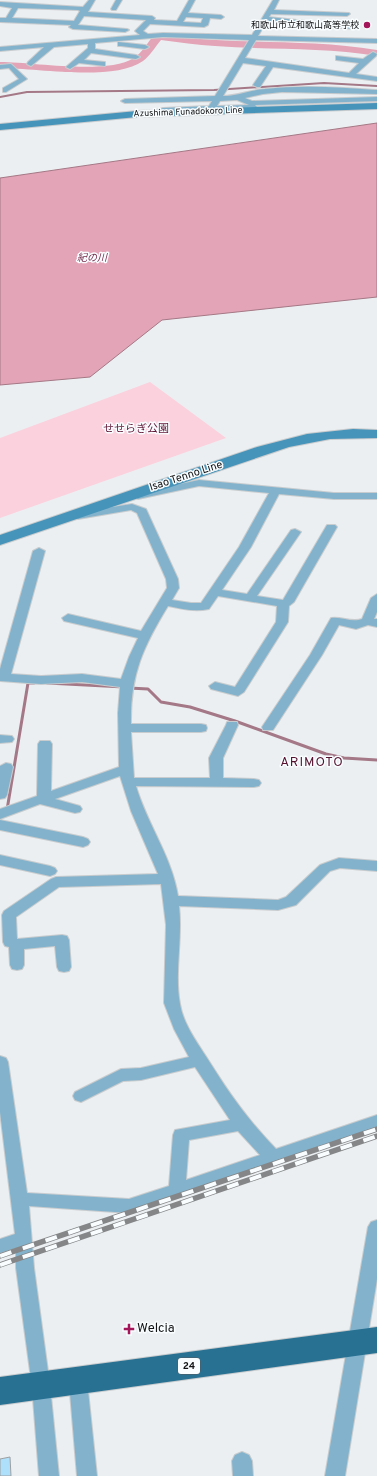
<svg xmlns="http://www.w3.org/2000/svg" width="377" height="1476" font-family="Overpass,'Noto Sans JP',sans-serif">
<style>
.green{fill:#fbd1dd}
.water{fill:#e3a4b7;stroke:#a47886}
.lines{fill:none;stroke-linecap:round;stroke-linejoin:round}
.stream-far1{stroke:#a47886;stroke-width:2}
.stream{stroke:#a47886;stroke-width:3}
.river{fill:#e3a4b7;fill-rule:evenodd}
.building{fill:#afe0fb;stroke:#9da0a2}
.minor-casing{stroke:#c9ccce;stroke-width:2}
.secondary-casing{stroke:#c9ccce;stroke-width:2}
.trunk-casing{stroke:#c9ccce;stroke-width:2}
.minor{fill:#83b3cc;fill-rule:evenodd}
.secondary{fill:#4794ba;fill-rule:evenodd}
.trunk{fill:#287193;fill-rule:evenodd}
.rail-casing{stroke:#848688;stroke-width:5.5}
.rail{stroke:#f9fdff;stroke-width:4;stroke-dasharray:12;stroke-linecap:butt}
.poi-dot{fill:#a4165a;stroke:#f9fdff;stroke-width:1.5}
.labels{text-anchor:middle;dominant-baseline:central;stroke-width:3;stroke-linejoin:round;paint-order:stroke}
.far-poi-label{font-size:9px;fill:#121314;stroke:#f9fdff;text-anchor:end}
.far-street-label{font-size:9px;fill:#121314;stroke:#f9fdff}
.far-water-label{font-size:10px;font-style:italic;fill:#762c49;stroke:#f9fdff}
.shield{fill:#f9fdff;stroke:#57595a;stroke-width:1}
.shield-label{font-size:10px;font-weight:bold;fill:#121314}
.park-label{font-size:11px;fill:#601736;stroke:#f9fdff}
.street-label{font-size:11px;fill:#121314;stroke:#f9fdff}
.quarter-label{font-size:13px;letter-spacing:1px;fill:#53112e;stroke:#f9fdff}
.near-poi-label{font-size:13px;fill:#121314;stroke:#f9fdff;text-anchor:start}
</style>
<rect width="100%" height="100%" fill="#eceff1"/>
<path class="green" d="M150,382L226,438L0,518V438Z"/>
<path class="water" d="M377,123V297L162,320L90,377L0,385V178Z"/>
<g class="lines">
<path class="stream-far1" d="M0,97L27,92L214,90L324,83L377,86"/>
<path class="stream" d="M47,683L124,687
M129,688L148,689L161,702L190,707L235,721L326,754L344,758L377,760
M7,810L28,683H34"/>
<path class="river" d="M158,34C177,36 196,39 216,40C270,43 323,41 377,50V56C323,47 269,50 215,46C197,45 179,42 161,40C155,47 150,56 143,61C114,82 36,68 0,68V62C34,62 107,75 134,58C142,53 148,42 154,35Z"/>
</g>
<path class="building" d="M10,1457L11,1476H0V1459Z"/>
<g class="lines">
<defs>
<path id="minor" d="M89,0H95L88,12L152,16L155,18L154,20L177,21L189,0H195L188,13L221,15L224,17L221,19L210,18L208,25L204,27L150,24L143,31L148,34L163,33L252,35L273,0H279L274,10L349,13L350,14L347,16L271,14L269,17L352,26L356,28L354,29L267,21L258,36L377,39V43L256,40L245,58L349,73L359,63L336,60V56L363,59L373,52L377,54L376,56L356,74L377,77V81L273,67L260,87H257L253,85L266,66L243,63L223,96C237,96 250,90 265,89C301,85 338,87 375,90H377V94L282,92L263,94L245,98L252,101L377,97V101L255,105L257,107L253,109L164,112L150,116V112L163,108L209,106L212,101L125,103L121,101L125,99L215,96L249,40L163,37L95,43V49L136,55L140,57L136,59L91,53L84,60L105,62V66L79,63L70,69L66,67L88,48V44L54,47L31,66L27,64L28,62L44,47L0,51V47L140,35L135,31L146,20L84,16L78,25L127,29L129,30L125,32L73,29L69,27L71,25L0,22V18H6L12,8L0,6V2L83,7ZM18,8L78,10L80,11L74,21L12,18ZM186,17L203,18L201,23L183,22ZM237,100L249,105L217,106L220,101Z
M116,0H122L116,10H112L111,9Z
M118,42L145,45L149,47L145,49L121,46H118Z
M11,64L27,79L6,92H3V88L19,79L9,68L0,69V65Z
M199,480L334,493H377V499H334L279,494L251,547L222,590L247,594L291,530L295,529L301,532L257,596L283,600L327,525H335L337,527L294,602L289,606L288,622L244,692L238,696L211,689L209,686L215,682L235,687L276,622L277,606L218,596L209,609C195,612 182,609 168,606C143,647 130,675 131,724H201L206,725L207,728L206,731L201,732H131L134,778H210L209,758L226,725L227,722H237L238,725L223,758V778L254,779L259,780L261,783L259,786L254,787L136,786C147,824 172,857 178,896L278,900L286,897L320,865L339,858L377,861V871L340,868L330,871L296,905L278,910L179,906C183,938 174,972 180,1004C183,1023 196,1041 207,1058C229,1093 247,1119 276,1149L377,1115V1127L129,1213L29,1206L34,1268L50,1386L59,1476H39L32,1386L16,1268V1248L0,1253V1239L15,1234L0,1112V1056L6,1058L8,1062L27,1193L129,1199L169,1186L173,1135L175,1130L230,1120L195,1067L141,1080L123,1081L81,1102L75,1100L73,1096L75,1092L121,1069L141,1068L189,1057L174,1029L164,1003L166,925L161,884L59,887L16,917L17,939L62,935L67,936L69,940L71,967L69,971L64,972L59,971L57,967L55,946L24,949V965L22,969L17,970L12,969L10,965L9,947L5,946L3,942L2,915L4,911L51,879L56,877L158,874L131,811L120,776L55,799L80,806L82,809L80,812L75,813L40,804L0,819V809L37,796L38,744L40,741H50L52,744L51,791L119,767L118,713L120,687L82,682L41,684L0,681V669L33,551L39,548L45,551L11,674L41,676L82,674L121,679L129,657L138,638L64,621L62,618L68,614L141,631L167,588L166,579L137,513L131,510L78,519L69,514L75,511L80,512L132,504L146,509L178,579L179,588L172,600L191,603H201L239,547L269,493L199,486L138,499L133,496L138,493ZM238,1131L260,1155L186,1180L189,1140Z
M377,594V612L374,619H377V627L368,625L356,629L339,625L322,655L273,730H263L262,727L310,655L331,618C342,616 351,623 362,619L371,598Z
M0,735L12,736L14,739L12,742L0,743Z
M6,763L11,764L13,767L7,795L5,798L0,799V766Z
M0,820L83,837L88,839L90,842L88,845L83,847L0,830Z
M0,855L50,866L55,868L57,871L55,874L50,876L0,865Z
M377,1220V1279L345,1476H325L368,1227L371,1222Z
M78,1373L85,1375L87,1381L97,1476H77L69,1381L71,1375Z
M242,1452L249,1455L252,1461L253,1476H233L232,1461L235,1455Z"/>
<path id="secondary" d="M377,103V109L137,117L0,130V124L137,111Z
M353,429L377,430V438L330,439L289,447L0,545V535L257,447L307,434Z"/>
<path id="trunk" d="M377,1327V1353L0,1405V1377Z"/>
</defs>
<use href="#minor" class="minor-casing"/>
<use href="#secondary" class="secondary-casing"/>
<use href="#trunk" class="trunk-casing"/>
<use href="#minor" class="minor"/>
<use href="#secondary" class="secondary"/>
<use href="#trunk" class="trunk"/>
<defs>
<path id="rail" d="M0,1256L377,1129
M0,1265L377,1136"/>
</defs>
<use href="#rail" class="rail-casing"/>
<use href="#rail" class="rail"/>
</g>
<g class="poi-dot">
<circle cx="367" cy="25" r="4"/>
<path d="M127 1323h4v4h4v4h-4v4h-4v-4h-4v-4h4z"/>
</g>
<g class="labels">
<g class="far-poi-label">
<text x="359" y="25">和歌山市立和歌山高等学校</text>
</g>
<g class="far-street-label">
<text transform="translate(188 112) rotate(-2)">Azushima Funadokoro Line</text>
</g>
<g class="far-water-label">
<text x="92" y="258">紀の川</text>
</g>
<rect class="shield" x="178" y="1358" width="22" height="16" rx="3"/>
<g class="shield-label">
<text x="189" y="1366">24</text>
</g>
<g class="park-label">
<text x="136" y="429">せせらぎ公園</text>
</g>
<g class="street-label">
<text transform="translate(186 476) rotate(-18)">Isao Tenno Line</text>
</g>
<g class="quarter-label">
<text x="312" y="763">ARIMOTO</text>
</g>
<g class="near-poi-label">
<text x="137" y="1329">Welcia</text>
</g>
</g>
</svg>
